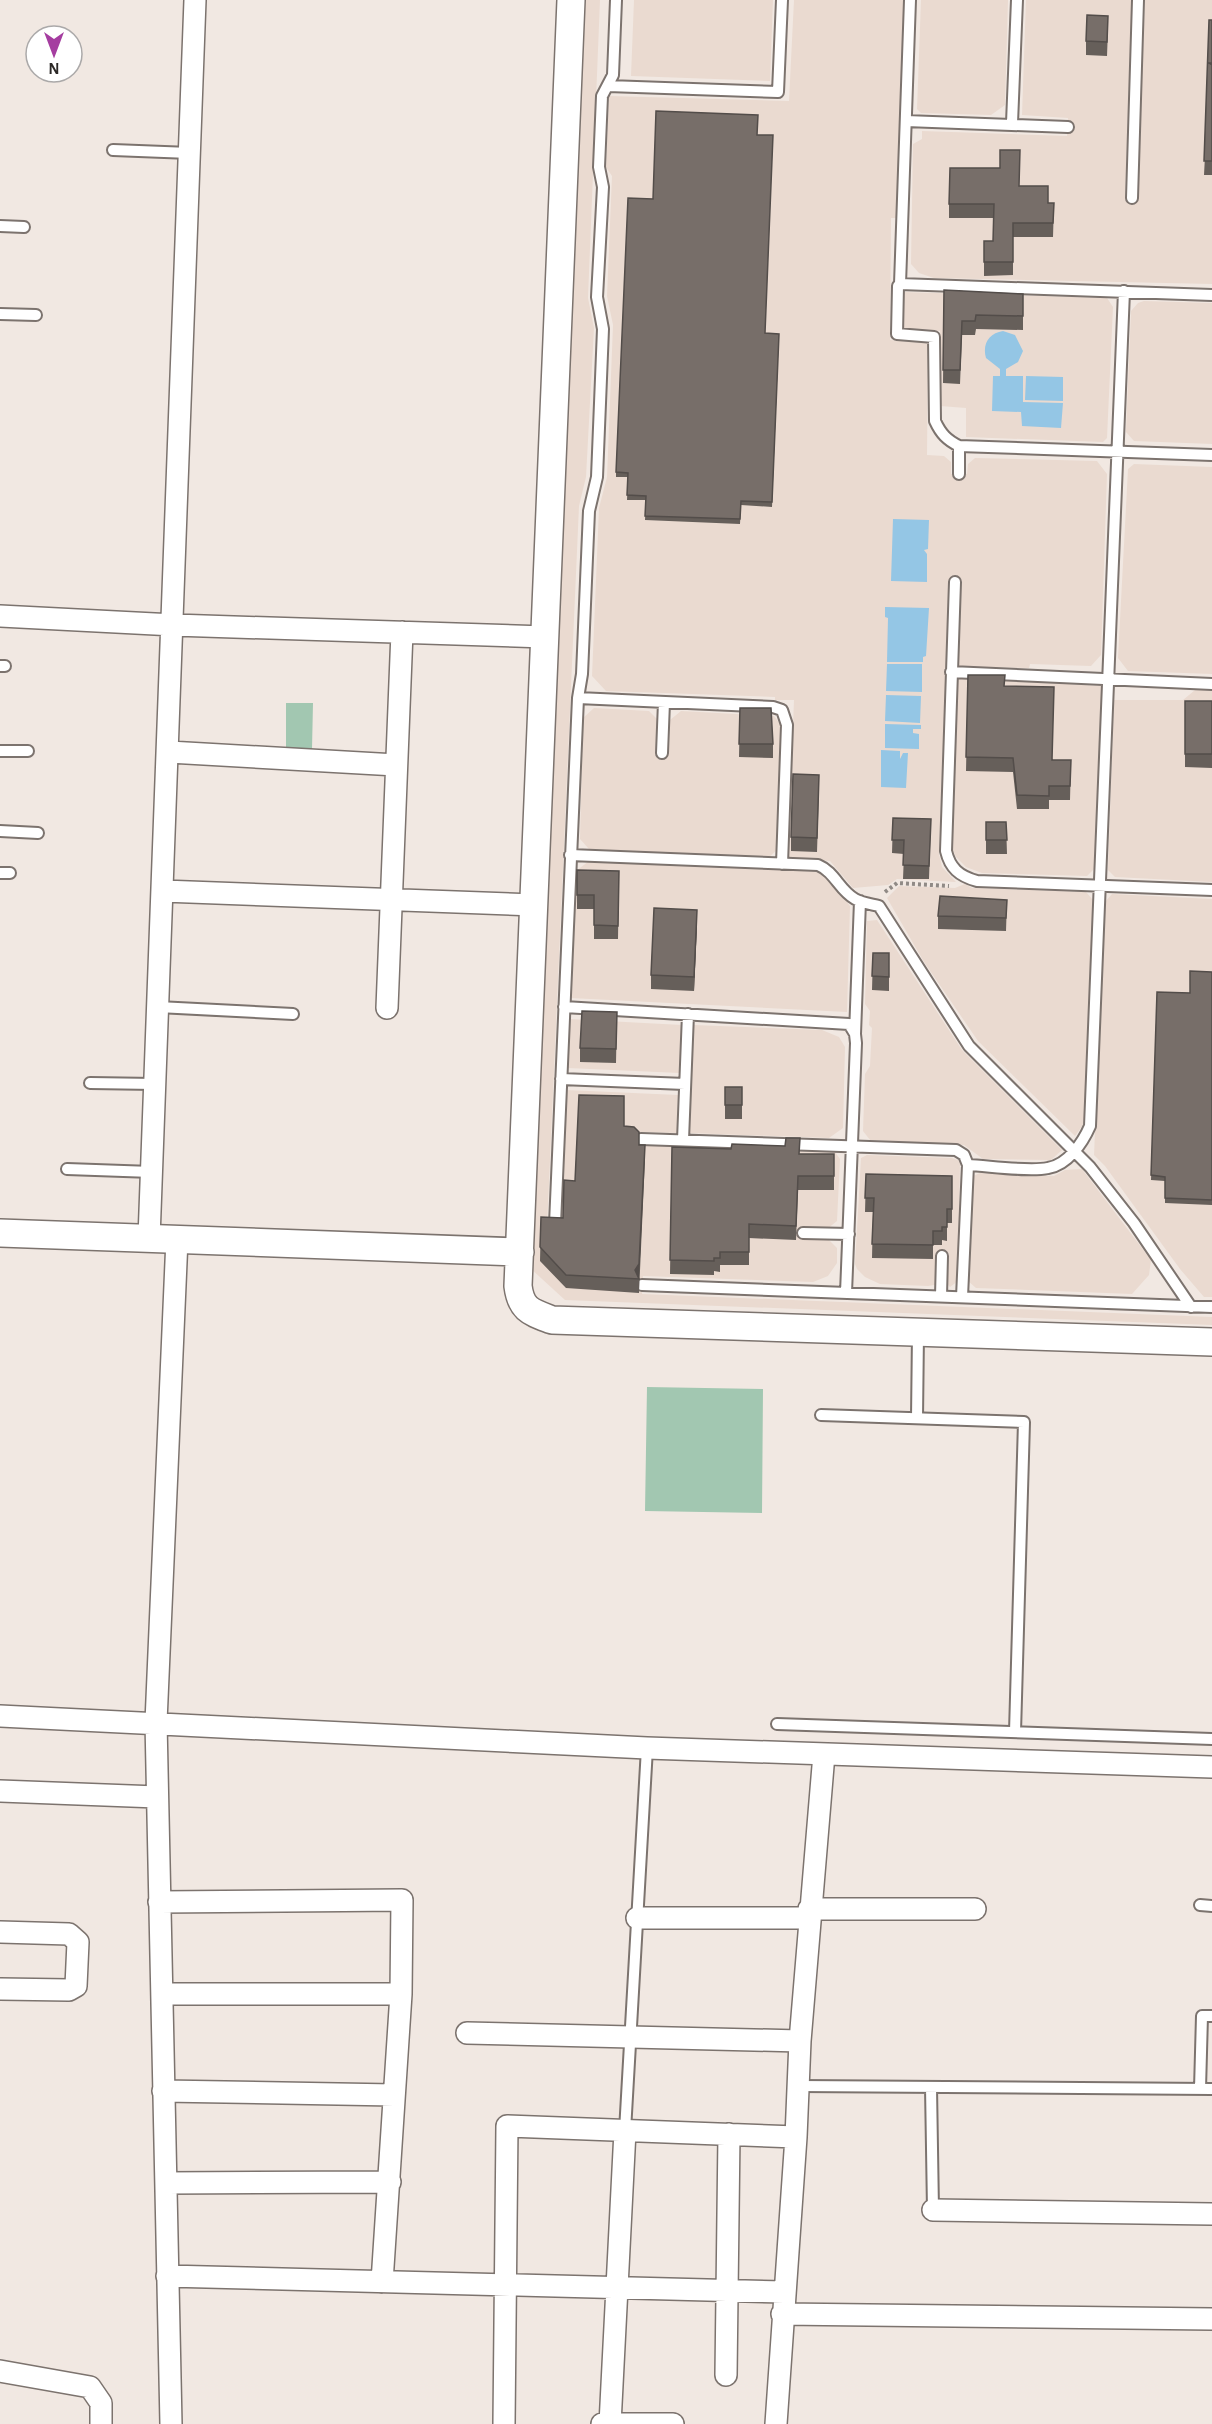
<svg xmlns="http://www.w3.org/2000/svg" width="1212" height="2424" font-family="'Alegreya Sans',sans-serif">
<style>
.built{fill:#eadad0}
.green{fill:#a2c7b1}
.water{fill:#94c6e5}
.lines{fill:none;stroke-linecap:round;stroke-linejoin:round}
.service-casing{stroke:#7c736e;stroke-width:14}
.minor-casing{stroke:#7c736e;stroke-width:24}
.tertiary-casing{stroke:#7c736e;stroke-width:30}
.path{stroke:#908a86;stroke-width:4;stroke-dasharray:3 3;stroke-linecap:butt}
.service{stroke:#fff;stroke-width:10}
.minor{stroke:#fff;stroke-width:21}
.tertiary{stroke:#fff;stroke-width:27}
.wall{fill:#665f5a}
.shaded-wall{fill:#534d4a}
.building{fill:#776e69;stroke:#534d4a;stroke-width:1.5}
</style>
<rect width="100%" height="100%" fill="#f1e8e2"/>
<path class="built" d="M580,0H600L588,298L594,328L586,477L579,506L547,1227L559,1228L566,1090L678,1095L677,1133L642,1132L641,1145L835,1152L840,1159L837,1221L827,1229V1238L837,1248V1263L828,1276L813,1282L643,1276L642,1294L1212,1317V1325L565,1300L530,1268Z
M634,0H773L770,81L631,76Z
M794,0H904L896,218H891L890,340L928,343L927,455L944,456L951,462V474H967L968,464L975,458L1097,461L1107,474L1101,655L1091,666L1030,664L1029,668L958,667L961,583L949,582L939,854L942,867L956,882L897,879L888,885L853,888L830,861L788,858L794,700H775V697L606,691L592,676L599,508L607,477L613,325L607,296L612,176L606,167L609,96L789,101Z
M921,0H1008L1005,105L991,115L921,113L917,109Z
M1026,0H1132L1125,198L1137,199L1145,0H1212V284L934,278L919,273L911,264L913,144L922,139V131L1067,136L1068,118L1022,115Z
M903,292L1107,298L1113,307L1107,438L1103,442L966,437V408L940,406V331L902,329Z
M1144,301L1212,303V444L1134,441L1126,432L1131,311L1138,303Z
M1134,464L1212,467V674L1128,671L1118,658L1128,469Z
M957,677L1102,686L1094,869L1087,876L982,873L966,867L956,857L952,849Z
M1195,690H1212V882L1115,877L1108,870L1114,700H1183Z
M594,708L649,711L658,720L657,752L669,753L670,720L681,711L774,716L781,725L777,850L768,858L589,849L580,839L583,718Z
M589,861L824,872L850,906L847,1012L570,998L576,871Z
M965,884L972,888L1086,892L1093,900L1084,1119L1083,1125L1075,1136L978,1041L924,962L887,898L899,886L955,888Z
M1112,894L1212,899V1297H1204L1180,1269L1105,1166L1094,1155L1105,902Z
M877,920L962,1050L1062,1150L1051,1160L983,1159L964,1145L870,1140L863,1131L865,1074L870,1066L872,1028L869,1025L870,1011L865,1004L867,921Z
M569,1019L682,1025L680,1073L568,1068Z
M694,1025L822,1030L839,1037L845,1047L843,1128L829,1138L689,1133Z
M867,1155L952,1158L960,1161L958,1281L950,1287L946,1283L928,1286L880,1284L865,1277L857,1269L855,1264L861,1158Z
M1082,1169L1151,1260L1149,1275L1132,1294L976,1288L968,1281L973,1176L980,1173L1054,1176L1065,1170Z"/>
<path class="green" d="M286,703H313L312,749L286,748Z
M647,1387L763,1389L762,1513L645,1511Z"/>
<path class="water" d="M1003,331L1015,335L1023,351L1018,362L1006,369V376H1023V402L1063,403L1061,428L1022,426L1021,412L992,411L993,376H1000V369L986,358C982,344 989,333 1003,331Z
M1026,376L1063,377V401L1025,400Z
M893,519L929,520L928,549L924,550L927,554V582L891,581Z
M885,607L929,608L926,656L923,657V662H887L888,618L885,617Z
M887,664H922V692L886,691Z
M886,695L921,696L920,723L885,721Z
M885,724L921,725V729H913V733L919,734V749L885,748Z
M881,750L900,751V759L903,753H908L906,788L881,787Z"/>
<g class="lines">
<defs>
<path id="service" d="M910,0L900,284L1212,295
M608,86L778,92L782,0
M906,121L1068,127
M1012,123L1017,0
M113,150L190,153
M1132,198L1138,0
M0,226L24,227
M900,284L898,286L897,334L934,337L935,421C941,434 947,440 959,446L1212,455
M0,314L36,315
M959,474V446
M955,582L946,851C950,868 959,876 977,881L1212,890
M0,666H5
M951,672L1212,684
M578,698L773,707L782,710L787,725L782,864
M0,751H28
M662,753L664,702
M0,831L38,833
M570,855L818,865C835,872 839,890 855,899C862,903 871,904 879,906L969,1046L1090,1167L1134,1223L1191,1307
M0,873H10
M158,1007L293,1014
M564,1007L849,1024L855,1034L856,1043L846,1293
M855,1034L860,901
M561,1079L685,1084
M90,1083L155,1084
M641,1139L956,1150L964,1155L968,1165C989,1166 1029,1172 1048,1168C1068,1165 1083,1142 1090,1126L1124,291
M683,1140L688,1014
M67,1169L152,1172
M555,1224L578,698L582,674L589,511L597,477L603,329L597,297L603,187L599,167L602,96L613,75L616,0
M803,1233L849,1234
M642,1285L1212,1307
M941,1296L942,1256
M962,1297L968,1165
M821,1415L1024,1422L1015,1732
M917,1418L918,1333
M777,1724L1212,1739
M1200,1905L1212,1906
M799,2086L1212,2089
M931,2087L933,2210
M1200,2089L1202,2016H1212
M625,2131L647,1748"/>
<path id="minor" d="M0,616L174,625L545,637
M169,752L396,765
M163,891L534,905
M387,1008L402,632
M149,1238L195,0
M0,1716L647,1748L1212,1767
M0,1791L157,1797
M159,1902L402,1900L401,1994L382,2282
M809,1909H975
M637,1918H809
M0,1932L69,1934L78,1942L76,1986L69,1990L0,1989
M162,1994H401
M467,2033L800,2041
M163,2091L394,2095
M166,2183L390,2182
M933,2210L1212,2214
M167,2276L784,2292
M782,2314L1212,2319
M0,2371L90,2387L101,2403V2424
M726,2375L729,2134
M171,2424L156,1722L177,1239
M504,2424L507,2126L796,2137
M602,2424H673
M610,2424L625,2131
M776,2424L796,2137L800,2041L824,1754"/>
<path id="tertiary" d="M571,0L518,1286C521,1310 531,1312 552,1320L1212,1342
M0,1233L520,1252"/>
</defs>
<use href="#service" class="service-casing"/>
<use href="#minor" class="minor-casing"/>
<use href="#tertiary" class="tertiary-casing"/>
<path class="path" d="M885,892L897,883L949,886"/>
<use href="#service" class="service"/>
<use href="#minor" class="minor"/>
<use href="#tertiary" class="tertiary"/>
</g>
<path class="wall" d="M1212,20V175H1204Z
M1108,29L1107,56L1086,55V41Z
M757,135L765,333L779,334L772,507L741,505L740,524L645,520L646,500H627L628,477H616V472L653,199Z
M1019,186L1048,203H1054L1053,237H1013V275L984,276V241H993L994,218H949V204Z
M944,290L1023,294V330L976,329L975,335H962L960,384L943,383Z
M968,675L1005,686L1053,760H1071L1070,800H1049V809H1017L1013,772L966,771Z
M1185,701H1212V768L1185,767Z
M740,708L773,744V758L739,757Z
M819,789L817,852L791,851V837Z
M893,818L931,819L929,879H903L904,854L892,853Z
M986,822H1006L1007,854H986Z
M577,870L619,871L618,939H594V909H577Z
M1007,900L1006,931L938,929V916Z
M697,924L694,991L651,989V975Z
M873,953H889V991L872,990Z
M1212,972V1205L1165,1203V1181L1151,1180L1157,992L1190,993Z
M617,1012L616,1063L580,1062V1048Z
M725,1087H742V1119H725Z
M624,1126L639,1145L645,1159L639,1293L566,1288L540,1261L541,1217L563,1218L575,1181Z
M672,1147L800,1154H834V1190H798L796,1240L749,1238V1265H720V1272L714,1271V1275L670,1274Z
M866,1174L952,1176V1223H947V1241L942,1240V1245H933V1259L872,1258L873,1212H865Z"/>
<path class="shaded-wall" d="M697,910V924L694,991V977Z
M645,1145L639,1278V1279L635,1270Z"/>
<path class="building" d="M1087,15L1108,16L1107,42L1086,41Z
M1209,20H1212V63H1209L1212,65V161H1204Z
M656,111L758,115L757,135H773L765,333L779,334L772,502L741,501L740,519L645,516L646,496L627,495L628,473L616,472L628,198L653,199Z
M1000,150H1020L1019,186H1048V203H1054L1053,223H1013V262H984V241H993L994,204H949L950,168H1000Z
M944,290L1023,294V316L976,315L975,321H962L960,370H943Z
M968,675H1005L1004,686L1054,687L1052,760H1071L1070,786H1049V796L1017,795L1013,758L966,757Z
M1185,701H1212V754H1185Z
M740,708H771L773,744H739Z
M793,774L819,775L817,838L791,837Z
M893,818L931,819L929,866L903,865L904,840H892Z
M986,822H1006L1007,840H986Z
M577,870L619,871L618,926L594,925V895H577Z
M940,896L1007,900L1006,918L938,916Z
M654,908L697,910L694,977L651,975Z
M873,953H889V977L872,976Z
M1190,971L1212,972V1200L1165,1198V1177L1151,1175L1157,992L1190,993Z
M582,1011L617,1012L616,1049L580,1048Z
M725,1087H742V1105H725Z
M579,1095L624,1096V1126L634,1127L639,1132V1145H645L639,1264L635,1270L639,1279L566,1275L540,1247L541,1217L563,1218L564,1180L575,1181Z
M786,1138H800L799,1154H834V1176H798L796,1226L749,1224V1252H720V1258H714V1261L670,1260L672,1147L731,1149L732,1144L785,1146Z
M866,1174L952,1176V1209H947V1227H942V1231H933V1245L872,1244L874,1198H865Z"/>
<g transform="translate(54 54) rotate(180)"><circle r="28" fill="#ffffff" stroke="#aba9a9" stroke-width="1.5"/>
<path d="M0-4.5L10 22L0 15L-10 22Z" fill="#a53da0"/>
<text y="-9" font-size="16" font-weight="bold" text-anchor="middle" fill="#2c2927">N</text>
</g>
</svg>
